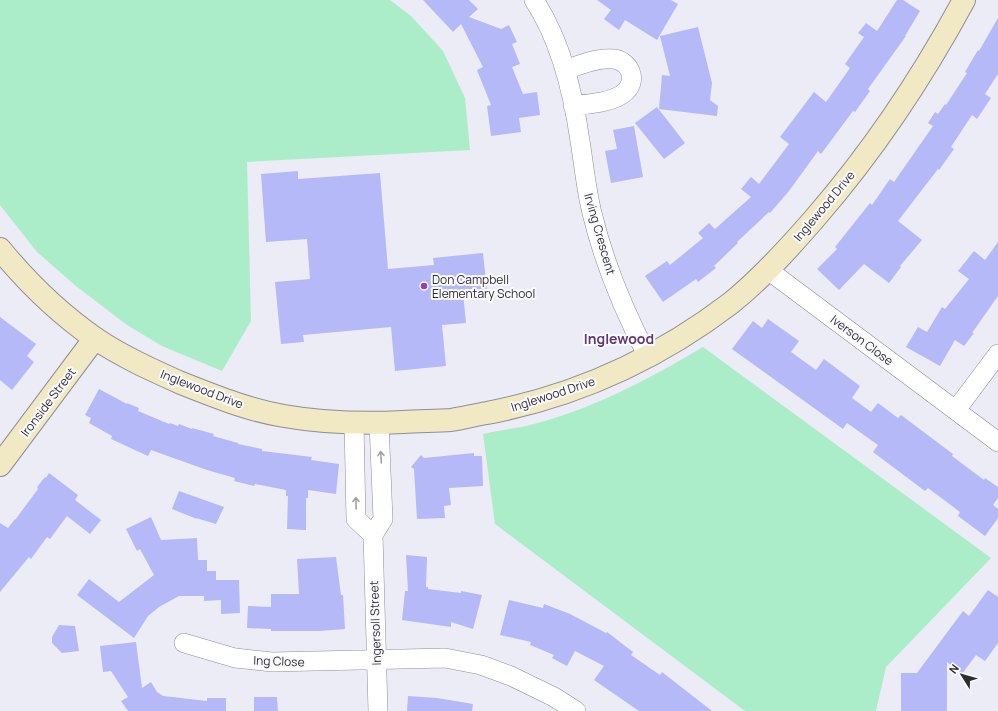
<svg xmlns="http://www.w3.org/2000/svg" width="998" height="711" font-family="Manrope,sans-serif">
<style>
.green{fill:#aaedc8}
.building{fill:#b5b9f7}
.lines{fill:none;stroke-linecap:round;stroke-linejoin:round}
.street-casing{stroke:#8d8e96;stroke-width:20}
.secondary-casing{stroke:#8d8e96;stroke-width:24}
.street{stroke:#fff;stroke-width:19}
.secondary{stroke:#f1e9c4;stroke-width:22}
.oneway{stroke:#a0a0a2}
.poi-dot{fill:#9343b3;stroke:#fafafe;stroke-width:1.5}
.labels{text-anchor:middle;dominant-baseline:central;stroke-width:4;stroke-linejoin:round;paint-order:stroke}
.street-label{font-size:12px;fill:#2d2d30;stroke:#fafafe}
.poi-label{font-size:12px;fill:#2d2d30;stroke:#fafafe;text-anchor:start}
.quarter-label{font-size:14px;font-weight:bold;fill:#5e3870;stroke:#fafafe}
</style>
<rect width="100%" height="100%" fill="#ebecf5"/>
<path class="green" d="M0,0H390L411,16L443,51L465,98L470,150L247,162L251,321L222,371L162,346L127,325L76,286L37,252L0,205Z
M703,347L991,558L886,667L876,711H745L495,524L483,434C496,431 509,429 522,427C587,412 646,381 703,347Z"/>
<path class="building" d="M423,0H469L478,9L469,17L501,29L509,25L517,42L512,44L520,64L512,67L523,94L537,92L540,115L519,118L521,132L491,136L487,106L491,105L477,70L483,67L461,24L453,32Z
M597,0H671L678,4L657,40L625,20L619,30L604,19L611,10Z
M897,0H903L920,11L905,36H906L868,89L870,91L855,112L853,111L821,154L818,151L789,191L770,213L769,212L737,242L738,243L714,266L716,268L698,282L696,279L663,302L645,276L667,261L670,265L703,238L698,233L709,223L715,229L751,197L741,189L751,177L759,184L789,144L780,137L814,92L826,102L850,68L845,64L864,37L858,33L866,23L877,31Z
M998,18V74L985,94L991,98L977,119L972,115L951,147L954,149L939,170L938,169L898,221L922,240L900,266L901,267L889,283L864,264L839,290L817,269L837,249L835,247L870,203L872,205L890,179L894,182L910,159L933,126L928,123L935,112L938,114L945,104L946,105L967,73L965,72L978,50L979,51Z
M698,27L712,83L710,100L718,106L717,116L659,109L662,75L670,76L660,36Z
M657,107L685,143L664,159L635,123Z
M634,126L643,177L611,183L605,151L617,149L613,130Z
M298,171V179L380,173L388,269L434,265L433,258L483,253L487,291L463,293L466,323L442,325L446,366L395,371L391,327L303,335L304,342L281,344L275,282L310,279L307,239L266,242L261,174Z
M998,242V296L972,333H974L964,346L955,340L940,366L906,347L918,327L927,332L942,307L945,309L969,279L958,271L974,251L985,260Z
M0,317L36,344L27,356L34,362L12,390L0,380Z
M768,319L799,341L791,352L816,370L824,359L860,386L852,398L871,412L878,403L898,418L901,415L953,454L952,456L984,480L985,478L998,487V498L993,505L998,509V518L985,536L958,516L960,512L928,488L925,491L873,452L878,445L847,423L843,429L732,349L753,321L762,328Z
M99,389L127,404V403L139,408L138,411L169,424L170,423L178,426L179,424L192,429V428L214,434L213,436L238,443V444L262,449V451L312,457L311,460L339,464L336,494L308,490V498H306V530L287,529L288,496H286V490L255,484L254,486L234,481L235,478L207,470L151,450L148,456L111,439L112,436L89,423L91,418L85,415Z
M474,453V456H482L483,486L449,488L451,505L444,506L445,518L417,519L414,469L411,467L421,455L424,458Z
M49,473L78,495L75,500L101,520L90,534L67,516L50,539L47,537L31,559L29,557L0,592V523L8,528L15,519V520L38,489L37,487L45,477L46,478Z
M179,491L224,507L216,524L196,518L197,519L172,509Z
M151,517L161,540L197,538L198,560H207V571H216V580H239L240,613L221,614V600L204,601V596H179L159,607L148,616L134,638L77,595L89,579L119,602L154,575L140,549L137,551L126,529Z
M406,555L427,557L426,587H428V589L461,593V591L482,595L473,629L451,622V627L402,620L405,591H408Z
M336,557L341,595H343L345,629L320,631H271V629L247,628L248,606L271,607V594H299L297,559Z
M988,590L998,597V643L985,661L976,655L962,674L947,662V711H901V673H917L963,611L969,616Z
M509,600L543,608L544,604L570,614L606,633L607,632L633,652L631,655L660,675L662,672L712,711H639L594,680L604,666L575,651L567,666L552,658L554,655L530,645L531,642L500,635Z
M59,625L75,626L79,651L62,653L52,643V637Z
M136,642L142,688L151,682L157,692L163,696L207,701V698H226V711H128L121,701L128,697L111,671L103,672L100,646Z
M408,696L437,698L473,704L472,711H407Z
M254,697H277L278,711H254Z"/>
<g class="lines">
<defs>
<path id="street" d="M534,0C561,41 573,92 580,141C584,165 586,189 592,213C604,263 624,311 648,357
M565,70C579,65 599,57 614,59C629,61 638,79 626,91C616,102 587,105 573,105
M768,270L998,442
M956,410L998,354
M354,423L356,519L373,535
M184,643L235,658L272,662L445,658L481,665L511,676L554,697L576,711
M378,711L373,535L383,519L379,423"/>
<path id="secondary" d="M0,249C27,282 60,314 96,339C123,357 152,370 181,383C214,396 248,410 284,416C324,423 363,424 403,422C419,421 436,421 451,420C463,418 475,415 487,413C576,396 659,358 731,303C762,278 789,248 815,218C873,151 922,78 964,0
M0,465L95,338"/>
</defs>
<use href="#street" class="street-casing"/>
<use href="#secondary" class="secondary-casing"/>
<use href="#street" class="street"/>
<use href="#secondary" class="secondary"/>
</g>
<defs><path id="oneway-shaft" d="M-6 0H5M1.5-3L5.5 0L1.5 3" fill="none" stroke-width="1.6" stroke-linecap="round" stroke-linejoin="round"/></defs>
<g class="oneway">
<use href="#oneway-shaft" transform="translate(381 457) rotate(-93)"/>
<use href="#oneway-shaft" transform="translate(356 503) rotate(-91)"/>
</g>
<circle class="poi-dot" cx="424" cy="286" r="4"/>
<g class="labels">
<g class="street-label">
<text transform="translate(824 206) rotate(-50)">Inglewood Drive</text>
<text transform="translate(600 234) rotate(74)">Irving Crescent</text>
<text transform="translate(862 340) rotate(37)">Iverson Close</text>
<text transform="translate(202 389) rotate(21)">Inglewood Drive</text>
<text transform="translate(553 394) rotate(-18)">Inglewood Drive</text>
<text transform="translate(48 402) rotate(-53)">Ironside Street</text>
<text transform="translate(375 623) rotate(-92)">Ingersoll Street</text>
<text transform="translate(279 661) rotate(2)">Ing Close</text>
</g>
<g class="poi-label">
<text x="432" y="279">Don Campbell<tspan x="432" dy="14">Elementary School</tspan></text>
</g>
<g class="quarter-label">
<text x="619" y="338">Inglewood</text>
</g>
</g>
<g transform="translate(962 675) rotate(307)" stroke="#fafafe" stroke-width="3" paint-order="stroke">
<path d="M0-3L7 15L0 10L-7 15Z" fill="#2d2d30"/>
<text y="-6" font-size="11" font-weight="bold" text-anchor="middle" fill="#2d2d30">N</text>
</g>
</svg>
